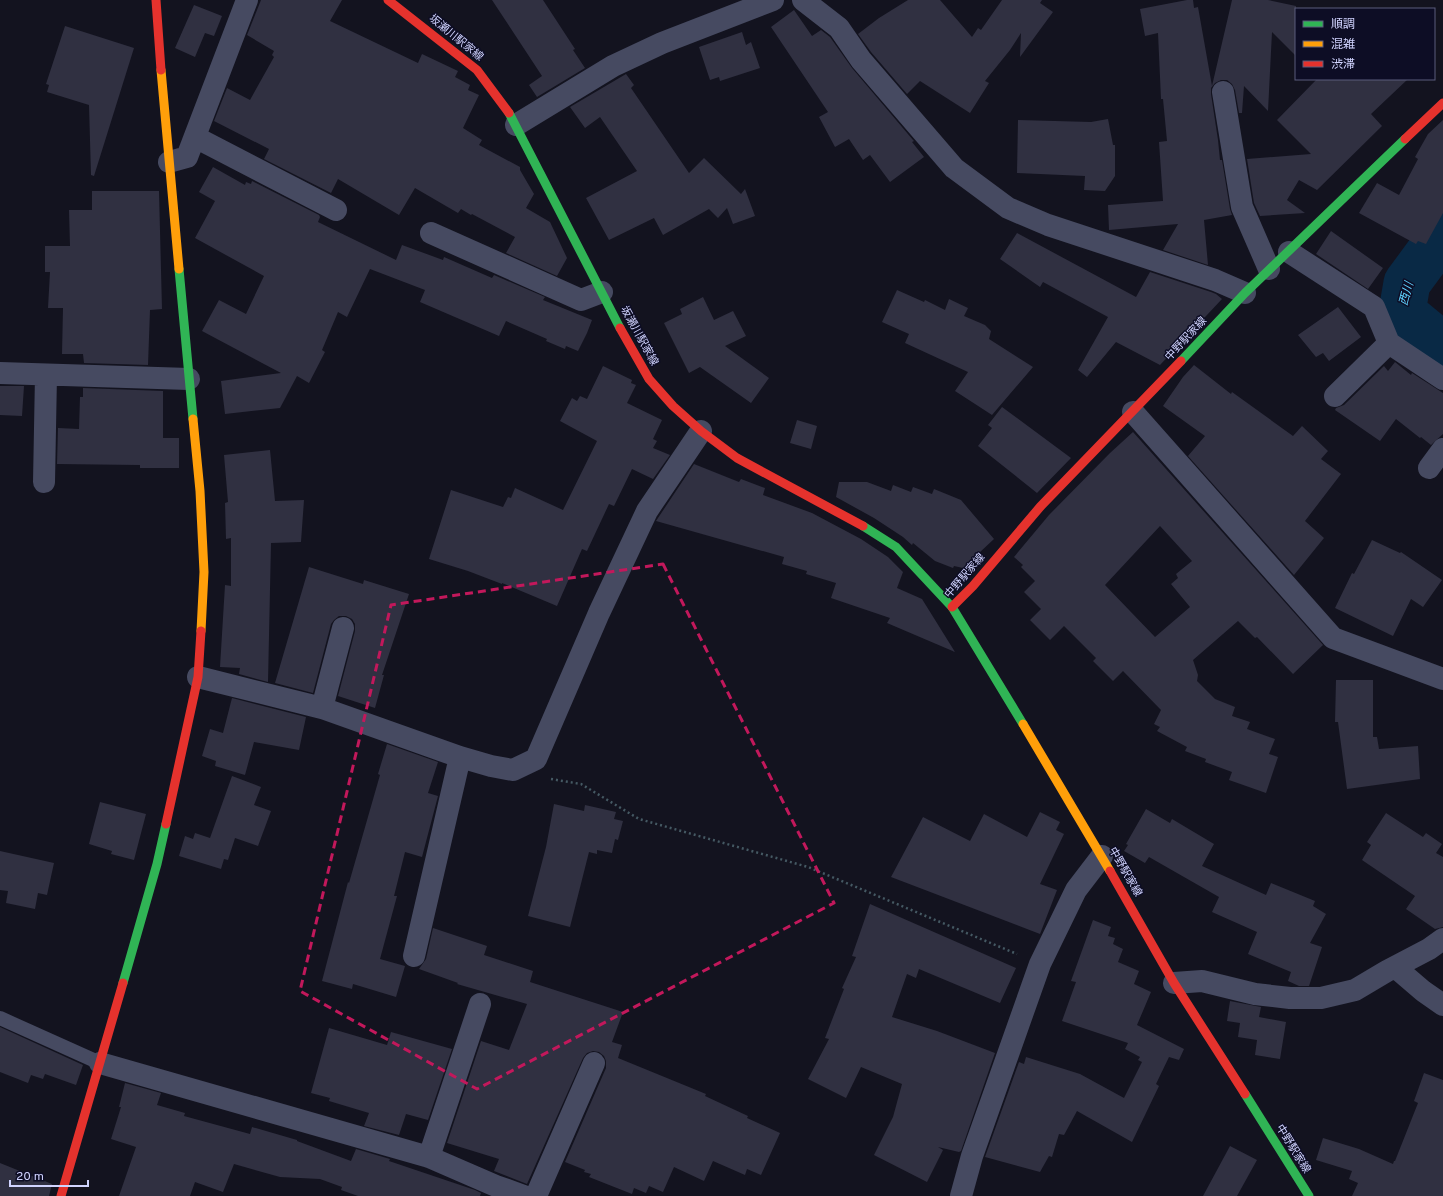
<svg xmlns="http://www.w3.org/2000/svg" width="1443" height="1196" font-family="Overpass,'Noto Sans JP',sans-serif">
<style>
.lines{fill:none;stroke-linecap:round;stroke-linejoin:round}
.river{stroke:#092945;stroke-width:47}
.building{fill:#303041;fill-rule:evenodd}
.path{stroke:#455963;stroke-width:2.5;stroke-dasharray:2 3;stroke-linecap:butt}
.lane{stroke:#464a61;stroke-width:14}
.street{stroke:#464a61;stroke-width:22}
.fast{stroke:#30b455;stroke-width:9}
.slow{stroke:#ff9f0a;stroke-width:9}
.jam{stroke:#e5322d;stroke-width:9}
.marked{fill:none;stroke:#c2185b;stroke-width:3;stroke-dasharray:8 5;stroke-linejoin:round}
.labels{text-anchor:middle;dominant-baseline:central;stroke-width:3;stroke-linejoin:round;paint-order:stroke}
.street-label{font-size:11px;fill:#d1d4ff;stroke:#0d0d25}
.water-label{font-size:12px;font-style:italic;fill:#5fd2ff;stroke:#0d0d25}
</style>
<rect width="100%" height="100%" fill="#13131f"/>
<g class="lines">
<path class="river" d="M1443,234L1407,283L1402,312L1443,346"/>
</g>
<path class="building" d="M261,0H342L330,21L418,63L422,54L458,71L455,77L470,85L468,90L479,95L463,128L482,140L479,145L520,167V170L534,194L526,208L550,222L567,258L557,276L506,253L515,237L472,214L471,215L461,209L458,213L415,188L399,215L338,179L331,193L264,159L269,149L214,121L227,88L250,100L274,57L272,55L274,51L247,35Z
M492,0H543L575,49L573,50L585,68L537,97L529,85L542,76Z
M908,0H940L972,37L978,28L981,30L1002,0H1042L1040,3L1053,12L1020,57L1021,33L1010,50L985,81L989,83L970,113L920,81L907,94L871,52L858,34L879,18Z
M1187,0H1193L1194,8L1198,7L1212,86L1232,0H1268L1296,6V56L1272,32L1268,111L1244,86L1242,113H1239L1235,90L1232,84L1227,80H1221L1215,83L1211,88V94L1218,140L1220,160H1222L1230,209L1232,215L1204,220L1208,265L1163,250L1178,224L1109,230L1108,205L1163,201L1159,142L1167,141L1163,99H1161L1158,33L1145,36L1140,9Z
M194,5L222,16L214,36L205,33L195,57L175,48Z
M794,10L812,36L821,30L830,37L852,68L913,140L914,141L912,142L924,157L890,182L870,155L863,160L849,139L835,147L819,117L828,112L771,27Z
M65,26L134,48L94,176L91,175L89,105L47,92L49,85L46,84Z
M742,32L746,45L751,42L760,68L720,81L719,77L710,80L699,47Z
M626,74L634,85L631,88L689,173L704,158L741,194L745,189L755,216L733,224L727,208L718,218L709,209L663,235L654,218L609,240L586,198L637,171L600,117L585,128L570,107Z
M1317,79H1408L1371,114L1382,126L1317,190L1299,180L1287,200L1305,213L1260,216L1254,203L1247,159L1311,154L1277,120Z
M1108,119L1113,145H1115V176L1105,191L1084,190L1085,176L1017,173L1018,120L1091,122Z
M1443,120V213L1426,244L1418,241L1416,244L1359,213L1377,183L1399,195L1418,159L1415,157L1428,134Z
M213,167L245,185L246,182L251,184L252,181L319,215L320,217L318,222L396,260L402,245L443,260L444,257L492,278L494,275L545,297L543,300L592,320L587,333L578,351L566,346L565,349L546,341L547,339L506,321L499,336L420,302L425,290L370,269L347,317L338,312L322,350L325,352L309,383L297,376L280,408L225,414L221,381L281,373L202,331L219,300L246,314L264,276L195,238L215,201L199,192Z
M92,191H159L162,309L150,310L148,365L84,363L83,354H62L63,308H48L50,272H45V246H70L69,210H92Z
M1331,231L1383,268L1368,289L1316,254Z
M1017,233L1136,297L1150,272L1211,292L1216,294L1222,299L1160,365L1116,342L1087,377L1078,370L1108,317L1043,282L1040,287L1000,259Z
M897,290L924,302L925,300L945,310L949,299L968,308L964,316L985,325L991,331L989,339L1033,367L992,415L955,391L968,372L905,343L909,334L882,322Z
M703,297L714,320L733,311L746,336L725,346L769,378L751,403L700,367L689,373L664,323L682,314L680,309Z
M1338,307L1361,337L1329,361L1323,353L1316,357L1298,335Z
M1395,362L1411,375L1412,373L1443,393V434L1431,445L1421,437L1420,438L1396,419L1380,441L1335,410L1336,408L1344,405L1384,366L1388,371Z
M1194,365L1231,394L1232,392L1293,436L1302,426L1328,451L1321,459L1341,474L1305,521L1324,538L1294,575L1188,456L1205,436L1163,406L1183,377Z
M603,366L632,380L631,383L636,385L627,403L662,420L653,439L657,441L653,448L670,455L653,479L632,469L614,506L609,504L587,551L582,549L557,606L502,583V584L468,571L429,559L451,490L503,507L508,497L511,498L515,488L563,510L597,441L560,421L572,398L577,401L580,396L587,399Z
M0,386H24L22,416L0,415Z
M83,388L163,391V438H179V468H140V465L57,464L58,428L79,429L80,397H83Z
M1002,407L1071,458L1037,493L978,446L992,428L988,425Z
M797,420L817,426L811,449L790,443Z
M1133,432L1323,645L1293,674L1257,637L1255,638L1238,621L1193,660L1198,675L1197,681L1215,699L1235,707L1232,716L1250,722L1247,729L1275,739L1269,754L1278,757L1266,793L1229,780L1232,772L1205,762L1206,759L1185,751L1187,747L1157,731L1160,727L1154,724L1161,710L1123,671L1113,681L1093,661L1096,658L1064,626L1050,640L1030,620L1041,609L1024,592L1035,581L1021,567L1023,565L1014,557L1049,515L1110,453ZM1160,526L1192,561L1176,574L1178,578L1171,584L1190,607L1155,637L1105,585Z
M270,450L275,501L304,500L301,542L271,543L268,682L239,674L240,668L220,667L225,585L231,586V538L226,539L225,503L228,502L224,455Z
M694,464L739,482L741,479L765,488L763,495L812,513L861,539L888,557L903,572L897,588L922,599L955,652L887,623L890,618L831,598L836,583L806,574L807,571L782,564L784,557L656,521Z
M839,482H867L891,491L893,485L911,492L913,487L932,494L934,489L961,500L994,539L963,568L954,566L953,568L935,561L913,543L912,545L903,537L874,518L836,497Z
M1372,540L1400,553L1401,552L1442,580L1423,607L1411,599L1393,636L1335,608L1352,573L1354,574Z
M309,567L363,584L364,580L409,594L382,675H384L375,708L338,696L355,631V624L352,619L346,616H339L334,620L331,624L313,693L275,683Z
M1336,680H1373V737H1377L1379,749L1418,746L1420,779L1347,789L1338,722H1335Z
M232,698L306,717L299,750L254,742L245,775L215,766L216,761L202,756L210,729L223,733Z
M387,744L438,762L428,793L438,796L422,857L405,852L394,896H397L380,959L405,966L396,997L353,984L352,989L322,981L348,882L349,883L380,775L378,774Z
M232,776L261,787L254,805L271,811L258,846L235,838L228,860L224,859L221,869L179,856L185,836L193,839L195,833L210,838Z
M100,802L146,814L134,860L111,854L112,851L89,844Z
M554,804L584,811L585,805L616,812L614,819L623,821L618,840L615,839L612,853L597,850V854L589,852L570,927L528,916L546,847Z
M1146,809L1170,823L1172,819L1214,844L1202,866L1266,895L1271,883L1315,901L1313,906L1326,914L1310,943L1322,947L1309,986H1299L1288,981L1291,972L1248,954L1257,932L1212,912L1219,897L1149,857L1145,863L1124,851L1128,845L1126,844Z
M1040,812L1060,822L1056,830L1064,834L1040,884L1057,890L1040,934L891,877L923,817L970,841L984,814L1027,837Z
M1386,813L1423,837L1426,833L1442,844L1436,853L1443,857V927L1435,929L1406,909L1415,896L1362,860L1371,845L1367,842Z
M0,851L54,863L47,895L38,893L35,909L6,903L8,891L0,890Z
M870,904L1016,968L1000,1003L919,969L916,978L907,974L892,1017L937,1031L995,1053L961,1151L959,1152L938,1147L943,1150L927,1182L874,1155L893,1117L902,1084L861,1067L846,1098L808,1079L829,1039L825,1038L844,989L842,988L856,957L852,956Z
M1093,920L1111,927L1108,936L1115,938L1113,944L1123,949L1118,962L1139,971L1134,984L1151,992L1137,1025L1184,1049L1179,1060L1169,1057L1156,1084L1159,1086L1132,1142L1077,1111L1064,1135L1059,1134L1052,1157L1049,1156L1040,1172L985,1157L1019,1062L1024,1064L1026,1057L1080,1074L1124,1098L1142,1062L1138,1060L1140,1057L1125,1049L1128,1043L1062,1021L1076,982L1071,981Z
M433,928L487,946L484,955L533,971L530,982L623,1012L612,1042L622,1045L618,1058L706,1094L705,1096L748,1116L747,1118L780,1133L761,1175L747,1169L745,1175L713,1161L704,1181L674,1167L663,1192L649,1186L646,1193L634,1188L632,1194L589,1177L591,1174L584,1172L585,1170L565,1162L606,1068V1061L604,1056L599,1052L593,1051L587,1053L583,1058L527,1184L494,1171L499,1159L447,1143L481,1041L509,1050L527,1004L457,984L458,983L419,969L426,959Z
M1230,1001L1261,1007L1259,1017L1286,1022L1280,1059L1255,1055L1257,1040L1238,1037L1240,1023L1227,1021Z
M0,1027L83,1065L76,1085L45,1074L43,1079L31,1075L28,1083L0,1072Z
M329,1028L387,1045L391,1032L452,1049L428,1120L406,1114L399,1135L364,1126L369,1113L329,1101L330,1098L311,1093Z
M1424,1073L1443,1080V1196H1352L1358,1183L1349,1179L1352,1171L1316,1160L1323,1138L1359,1149L1393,1164L1394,1161H1395L1418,1103L1414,1101Z
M125,1083L161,1093L157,1105L185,1113L184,1116L250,1134L252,1127L297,1140V1141L351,1161L356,1149L390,1159L389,1161L475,1190L481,1193L480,1196H358L341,1190L342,1187L320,1179L280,1177L234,1164L223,1192L195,1182L190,1196H119L136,1147L111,1139L121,1107H119Z
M1230,1146L1257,1160L1237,1196H1203Z
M0,1163L52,1184L49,1196H0Z"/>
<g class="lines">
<path class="path" d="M551,779L581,784L639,819L808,867L1017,954"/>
<path class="lane" d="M0,1018L100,1063"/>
<path class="street" d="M803,0L839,28L861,60L954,168L1008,208L1048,225L1215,280L1245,293
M1223,92L1242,207L1269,269
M516,125L613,66L662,43L773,0
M195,137L336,210
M169,162L187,157L247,0
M431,233L581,300L602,292
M1289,252L1374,307L1389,343L1443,379
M0,373L189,379
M1335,396L1389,343
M1133,412L1333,638L1443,679
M1429,468L1443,449
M44,482L46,375
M198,677L322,708L460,757L491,766L513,770L536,759L599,613L647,511L701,431
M322,708L343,628
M414,956L460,757
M1395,967L1423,991L1443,1005
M1174,983L1202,981L1255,994L1290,998H1321L1355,990L1387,971L1429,949L1443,939
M100,1063L429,1157L496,1186L524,1196
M429,1157L480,1004
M536,1196L594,1063
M961,1196L972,1156L1040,964L1076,890L1102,856"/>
<path class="fast" d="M509,113L620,328
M179,269L193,419
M1181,361L1245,293L1405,139
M863,526L896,547L952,607L1023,724
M123,983L157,864L166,824
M1245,1094L1309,1196"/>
<path class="slow" d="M161,70L179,269
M193,419L200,491L204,572L201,631
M1023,724L1110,871"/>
<path class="jam" d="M156,0L161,70
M388,0L477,70L509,113
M1405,139L1443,103
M620,328L649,379L673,406L701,431L737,458L863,526
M952,607L973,586L1040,507L1181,361
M166,824L198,677L201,631
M1110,871L1174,983L1245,1094
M61,1196L123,983"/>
</g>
<path class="marked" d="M663,564L834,903L477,1089L300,991L391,605Z"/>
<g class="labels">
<g class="street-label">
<text transform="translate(456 38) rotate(39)">坂瀬川駅家線</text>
<text transform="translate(639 336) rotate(61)">坂瀬川駅家線</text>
<text transform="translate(1186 339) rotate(-47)">中野駅家線</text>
<text transform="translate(965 576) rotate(-49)">中野駅家線</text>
<text transform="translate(1125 872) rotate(60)">中野駅家線</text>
<text transform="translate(1293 1149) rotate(58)">中野駅家線</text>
</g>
<g class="water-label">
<text transform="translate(1407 294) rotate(-75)">西川</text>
</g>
</g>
<rect x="1295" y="8" width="140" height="72" fill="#0d0d25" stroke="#5b5d7c"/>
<rect x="1303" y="21" width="20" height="6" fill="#30b455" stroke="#5b5d7c"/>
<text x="1331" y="28" font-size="12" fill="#d1d4ff">順調</text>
<rect x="1303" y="41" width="20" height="6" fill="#ff9f0a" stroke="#5b5d7c"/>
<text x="1331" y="48" font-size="12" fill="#d1d4ff">混雑</text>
<rect x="1303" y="61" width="20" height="6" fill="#e5322d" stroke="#5b5d7c"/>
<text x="1331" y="68" font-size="12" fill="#d1d4ff">渋滞</text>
<path d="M10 1180v6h78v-6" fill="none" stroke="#d1d4ff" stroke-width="2"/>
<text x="16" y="1180" font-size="12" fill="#d1d4ff" stroke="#0d0d25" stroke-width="3" paint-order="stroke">20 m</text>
</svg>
